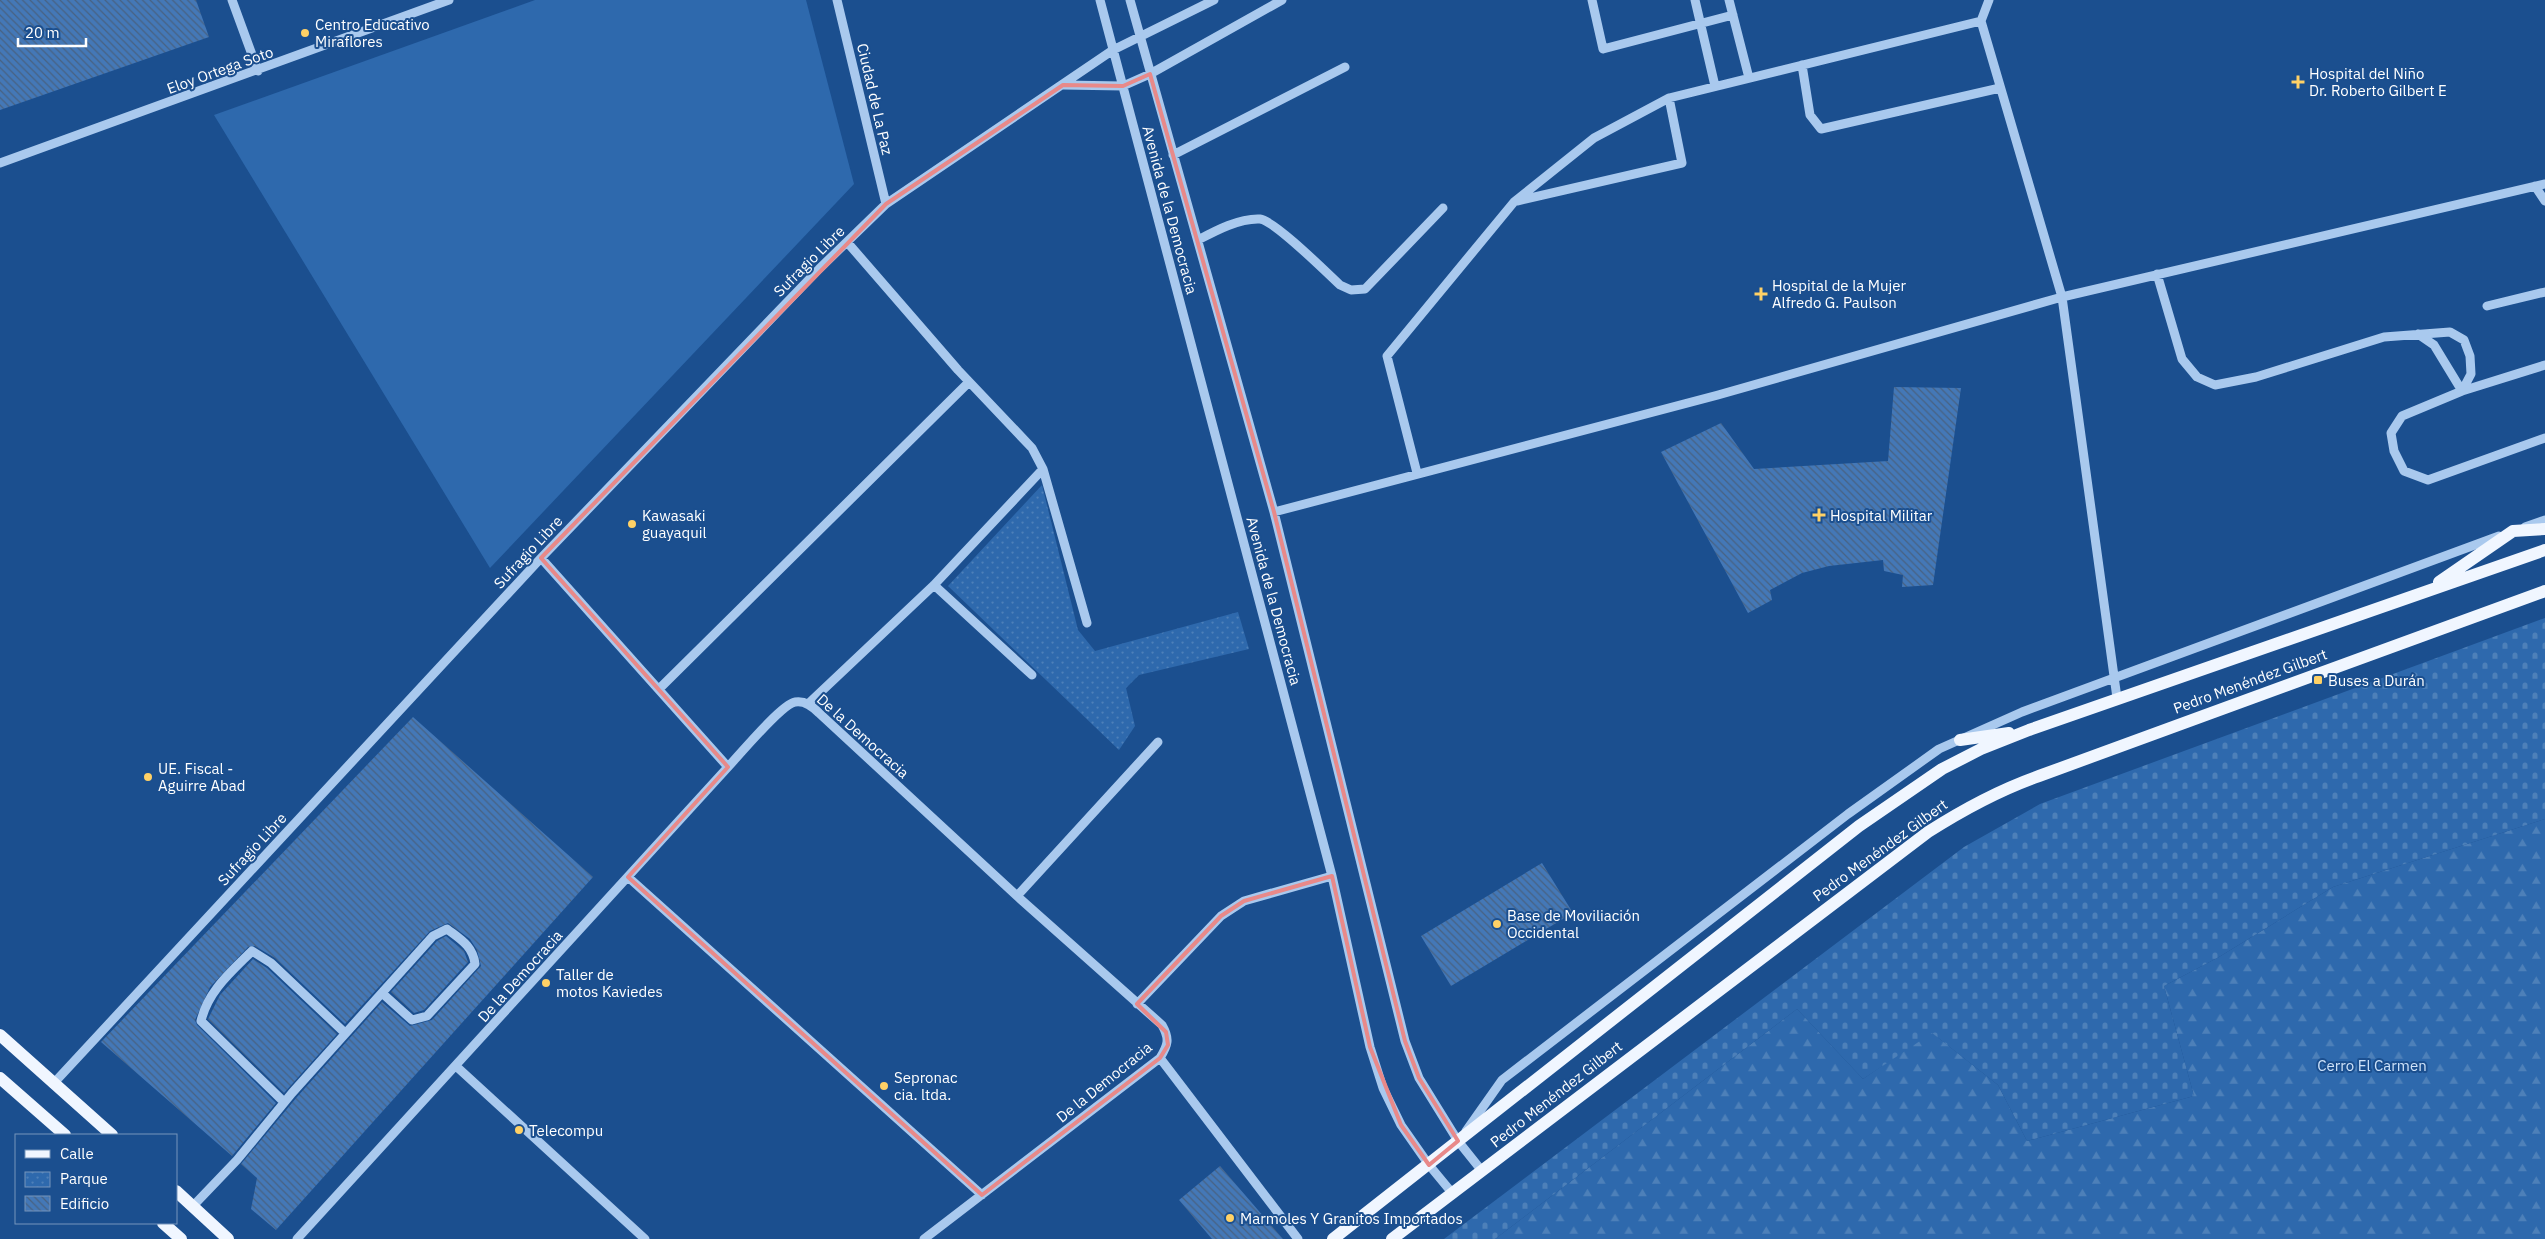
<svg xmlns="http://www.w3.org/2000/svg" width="2545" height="1239" font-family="'IBM Plex Sans',sans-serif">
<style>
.grass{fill:#2e69ad}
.forest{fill:url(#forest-firs)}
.cemetery{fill:url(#cemetery-stones)}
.park{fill:url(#park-dots)}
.building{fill:url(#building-back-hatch)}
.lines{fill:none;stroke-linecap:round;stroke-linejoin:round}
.minor{stroke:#a9c9ee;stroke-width:9}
.major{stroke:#f0f6ff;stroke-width:12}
.marked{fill:none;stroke:#e88989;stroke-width:4;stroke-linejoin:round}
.poi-dot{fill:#ffd166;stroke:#1b4f8f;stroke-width:2}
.labels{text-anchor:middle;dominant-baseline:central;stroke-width:4;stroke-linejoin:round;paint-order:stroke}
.poi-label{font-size:15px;fill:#fff;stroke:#1b4f8f;text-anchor:start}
.street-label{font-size:15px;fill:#fff;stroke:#1b4f8f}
.park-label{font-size:15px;fill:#cfe3fa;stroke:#1b4f8f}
</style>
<defs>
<pattern id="forest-firs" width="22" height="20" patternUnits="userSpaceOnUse" patternTransform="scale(1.25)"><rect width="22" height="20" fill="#2e69ad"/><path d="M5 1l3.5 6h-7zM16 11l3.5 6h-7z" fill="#4d80b9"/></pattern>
<pattern id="cemetery-stones" width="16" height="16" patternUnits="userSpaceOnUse" patternTransform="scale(1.25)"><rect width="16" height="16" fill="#2e69ad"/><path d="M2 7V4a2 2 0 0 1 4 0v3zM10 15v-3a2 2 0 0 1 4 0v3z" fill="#4d80b9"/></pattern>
<pattern id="park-dots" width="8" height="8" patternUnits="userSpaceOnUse" patternTransform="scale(1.25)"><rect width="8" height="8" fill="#2e69ad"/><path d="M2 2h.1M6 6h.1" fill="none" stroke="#4d80b9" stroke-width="1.8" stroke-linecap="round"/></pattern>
<pattern id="building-back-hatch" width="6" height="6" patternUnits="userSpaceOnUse" patternTransform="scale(1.25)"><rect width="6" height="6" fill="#4478b7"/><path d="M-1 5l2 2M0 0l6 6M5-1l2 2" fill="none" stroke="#486282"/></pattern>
</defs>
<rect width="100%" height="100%" fill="#1b4f8f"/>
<path class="grass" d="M535,0H806L854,184L490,568L214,115Z"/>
<path class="forest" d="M2545,819V1239H1495L1797,1009L1863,1079L1931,1032L1998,1085L2027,1141L2194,1096L2164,986L2219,957L2333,887Z"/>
<path class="cemetery" d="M2545,618V819L2333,887L2219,957L2164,986L2194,1096L2027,1141L1998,1085L1932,1033L1863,1079L1797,1009L1495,1239H1444L1964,847L2040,804Z"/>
<path class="park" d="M1042,485L1078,630L1095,651L1238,612L1249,649L1139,675L1126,688L1135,726L1119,750L948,586Z"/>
<path class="building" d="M0,0H196L209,37L0,110Z
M1894,387L1961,388L1933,585L1902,587L1903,575L1884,571L1883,560L1829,566L1802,573L1770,590L1772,600L1748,613L1661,452L1721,423L1754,469L1888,461Z
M413,717L593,877L276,1230L251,1209L257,1178L241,1164L297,1097L382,1002L410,1026L432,1020L481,966L477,950L470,939L448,923L430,931L345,1024L275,958L255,946L248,947L210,987L195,1020L197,1025L276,1103L232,1156L101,1042Z
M1542,863L1573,913L1451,986L1421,936Z
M446,936L464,951L468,962L424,1010L414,1013L391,992L437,941Z
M253,959L267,968L337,1034L284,1093L208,1019L220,995Z
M1220,1166L1283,1239H1212L1179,1200Z"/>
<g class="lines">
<path class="minor" d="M232,0L258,71
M837,0L886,204
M1100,0L1332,876L1370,1047L1383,1088L1401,1125L1429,1165L1453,1194
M1130,0L1274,512L1405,1041L1419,1078L1458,1141L1482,1171
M1592,0L1603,49L1733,15
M1695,0L1715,86
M1729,0L1749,78
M1989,0L1981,21L2062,297L2117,698
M1802,65L1810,115L1821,129L2000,88
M1063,85L1123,86L1150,74L1282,0
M1173,155L1345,67
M0,163L449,0
M2535,186L2545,201
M1517,201L1682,163L1669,98
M1198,240C1215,231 1239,218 1260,219C1275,221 1326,272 1340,285L1351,290L1365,289L1443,208
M847,242L958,370L1032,448L1043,469L1087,623
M2157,274L2182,359L2197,377L2215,385L2256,377L2384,337L2450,332L2464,340L2470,356L2471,374L2462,391
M2487,306L2545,292
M2418,334L2434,345L2462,391
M2545,365L2462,391L2402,416L2391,433L2394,451L2404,471L2428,480L2545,438
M1417,473L1387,356L1514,202L1594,138L1669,98L1981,21
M1274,512L1718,395L2062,297L2545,184
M2525,527L2545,520
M541,558L728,767
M934,585L1032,675
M659,689L969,382
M808,704L934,585L1043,469
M628,877L982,1195
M1017,896L1158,742
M1137,1004L1221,916L1244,901L1332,876
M1160,1058L1298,1239
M457,1067L645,1239
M53,1084L541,558L819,269L886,204L1113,50L1214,0
M284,1102L201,1021C208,991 231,972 252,951L271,963L345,1033
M1466,1131L1502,1080L1848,814L1939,749L2022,712L2499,536
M193,1206L237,1160L292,1093L433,936L447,929C460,939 473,946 475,964L427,1016L412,1020L382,993
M297,1239L728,767C740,754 782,704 795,702C805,700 813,707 819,713L1017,896L1162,1025C1170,1039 1168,1045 1160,1058L924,1239"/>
<path class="major" d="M2439,582L2513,531L2545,529
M1960,740L2009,733
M0,1035L112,1135
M0,1078L65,1135
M176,1191L228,1239
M163,1223L181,1239
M1333,1239L1859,826L1942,769L1981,749L2029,730L2545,550
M1392,1239L1928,832C1964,809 1999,790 2039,776L2545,591"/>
</g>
<path class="marked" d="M1150,74L1274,512L1405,1041L1419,1078L1458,1141L1429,1165L1401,1125L1370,1047L1332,876L1244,901L1221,916L1137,1004L1166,1032L1168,1045L1160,1058L982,1195L628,877L728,767L541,558L886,204L1063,85L1123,86Z"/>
<g class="poi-dot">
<circle cx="305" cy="33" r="5"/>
<path d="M2295.5 74.5h5v5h5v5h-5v5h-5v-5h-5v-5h5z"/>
<path d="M1758.5 286.5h5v5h5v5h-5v5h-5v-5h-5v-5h5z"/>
<path d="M1816.5 507.5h5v5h5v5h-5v5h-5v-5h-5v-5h5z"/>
<circle cx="632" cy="524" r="5"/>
<rect x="2313" y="675" width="10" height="10" rx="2.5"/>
<circle cx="148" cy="777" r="5"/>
<circle cx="1497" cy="924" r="5"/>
<circle cx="546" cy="983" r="5"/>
<circle cx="884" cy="1086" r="5"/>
<circle cx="519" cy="1130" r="5"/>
<circle cx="1230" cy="1218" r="5"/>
</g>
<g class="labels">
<g class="poi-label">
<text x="315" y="24">Centro Educativo<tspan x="315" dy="17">Miraflores</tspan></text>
<text x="2309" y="73">Hospital del Niño<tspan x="2309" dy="17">Dr. Roberto Gilbert E</tspan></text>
<text x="1772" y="285">Hospital de la Mujer<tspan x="1772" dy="17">Alfredo G. Paulson</tspan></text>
<text x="642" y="515">Kawasaki<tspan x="642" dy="17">guayaquil</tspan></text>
<text x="1830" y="515">Hospital Militar</text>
<text x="2328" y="680">Buses a Durán</text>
<text x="158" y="768">UE. Fiscal -<tspan x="158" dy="17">Aguirre Abad</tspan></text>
<text x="1507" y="915">Base de Moviliación<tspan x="1507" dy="17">Occidental</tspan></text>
<text x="556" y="974">Taller de<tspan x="556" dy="17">motos Kaviedes</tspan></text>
<text x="894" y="1077">Sepronac<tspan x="894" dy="17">cia. ltda.</tspan></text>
<text x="529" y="1130">Telecompu</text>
<text x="1240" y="1218">Marmoles Y Granitos Importados</text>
</g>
<g class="street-label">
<text transform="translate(220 70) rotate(-20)">Eloy Ortega Soto</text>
<text transform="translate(875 99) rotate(77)">Ciudad de La Paz</text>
<text transform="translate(1170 210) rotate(75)">Avenida de la Democracia</text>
<text transform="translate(809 261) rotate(-45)">Sufragio Libre</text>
<text transform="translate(528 552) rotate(-47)">Sufragio Libre</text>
<text transform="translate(1274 601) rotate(75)">Avenida de la Democracia</text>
<text transform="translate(2250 681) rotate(-20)">Pedro Menéndez Gilbert</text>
<text transform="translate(863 736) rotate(42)">De la Democracia</text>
<text transform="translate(252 849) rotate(-47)">Sufragio Libre</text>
<text transform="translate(1880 850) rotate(-36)">Pedro Menéndez Gilbert</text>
<text transform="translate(520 976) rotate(-48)">De la Democracia</text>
<text transform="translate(1104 1082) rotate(-39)">De la Democracia</text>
<text transform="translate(1556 1094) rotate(-38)">Pedro Menéndez Gilbert</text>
</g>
<g class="park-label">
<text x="2372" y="1065">Cerro El Carmen</text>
</g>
</g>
<rect x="15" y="1134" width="162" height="90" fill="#1b4f8f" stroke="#7695bc"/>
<rect x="25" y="1150" width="25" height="8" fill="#f0f6ff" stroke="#7695bc"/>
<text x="60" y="1159" font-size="15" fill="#ffffff">Calle</text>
<rect x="25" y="1172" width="25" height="15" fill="url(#park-dots)" stroke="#7695bc"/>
<text x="60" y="1184" font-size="15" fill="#ffffff">Parque</text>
<rect x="25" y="1196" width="25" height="15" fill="url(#building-back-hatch)" stroke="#7695bc"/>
<text x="60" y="1209" font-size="15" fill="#ffffff">Edificio</text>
<path d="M18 38v8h68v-8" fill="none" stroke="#ffffff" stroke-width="2.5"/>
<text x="25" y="38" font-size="15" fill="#ffffff" stroke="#1b4f8f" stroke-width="4" paint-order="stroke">20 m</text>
</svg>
